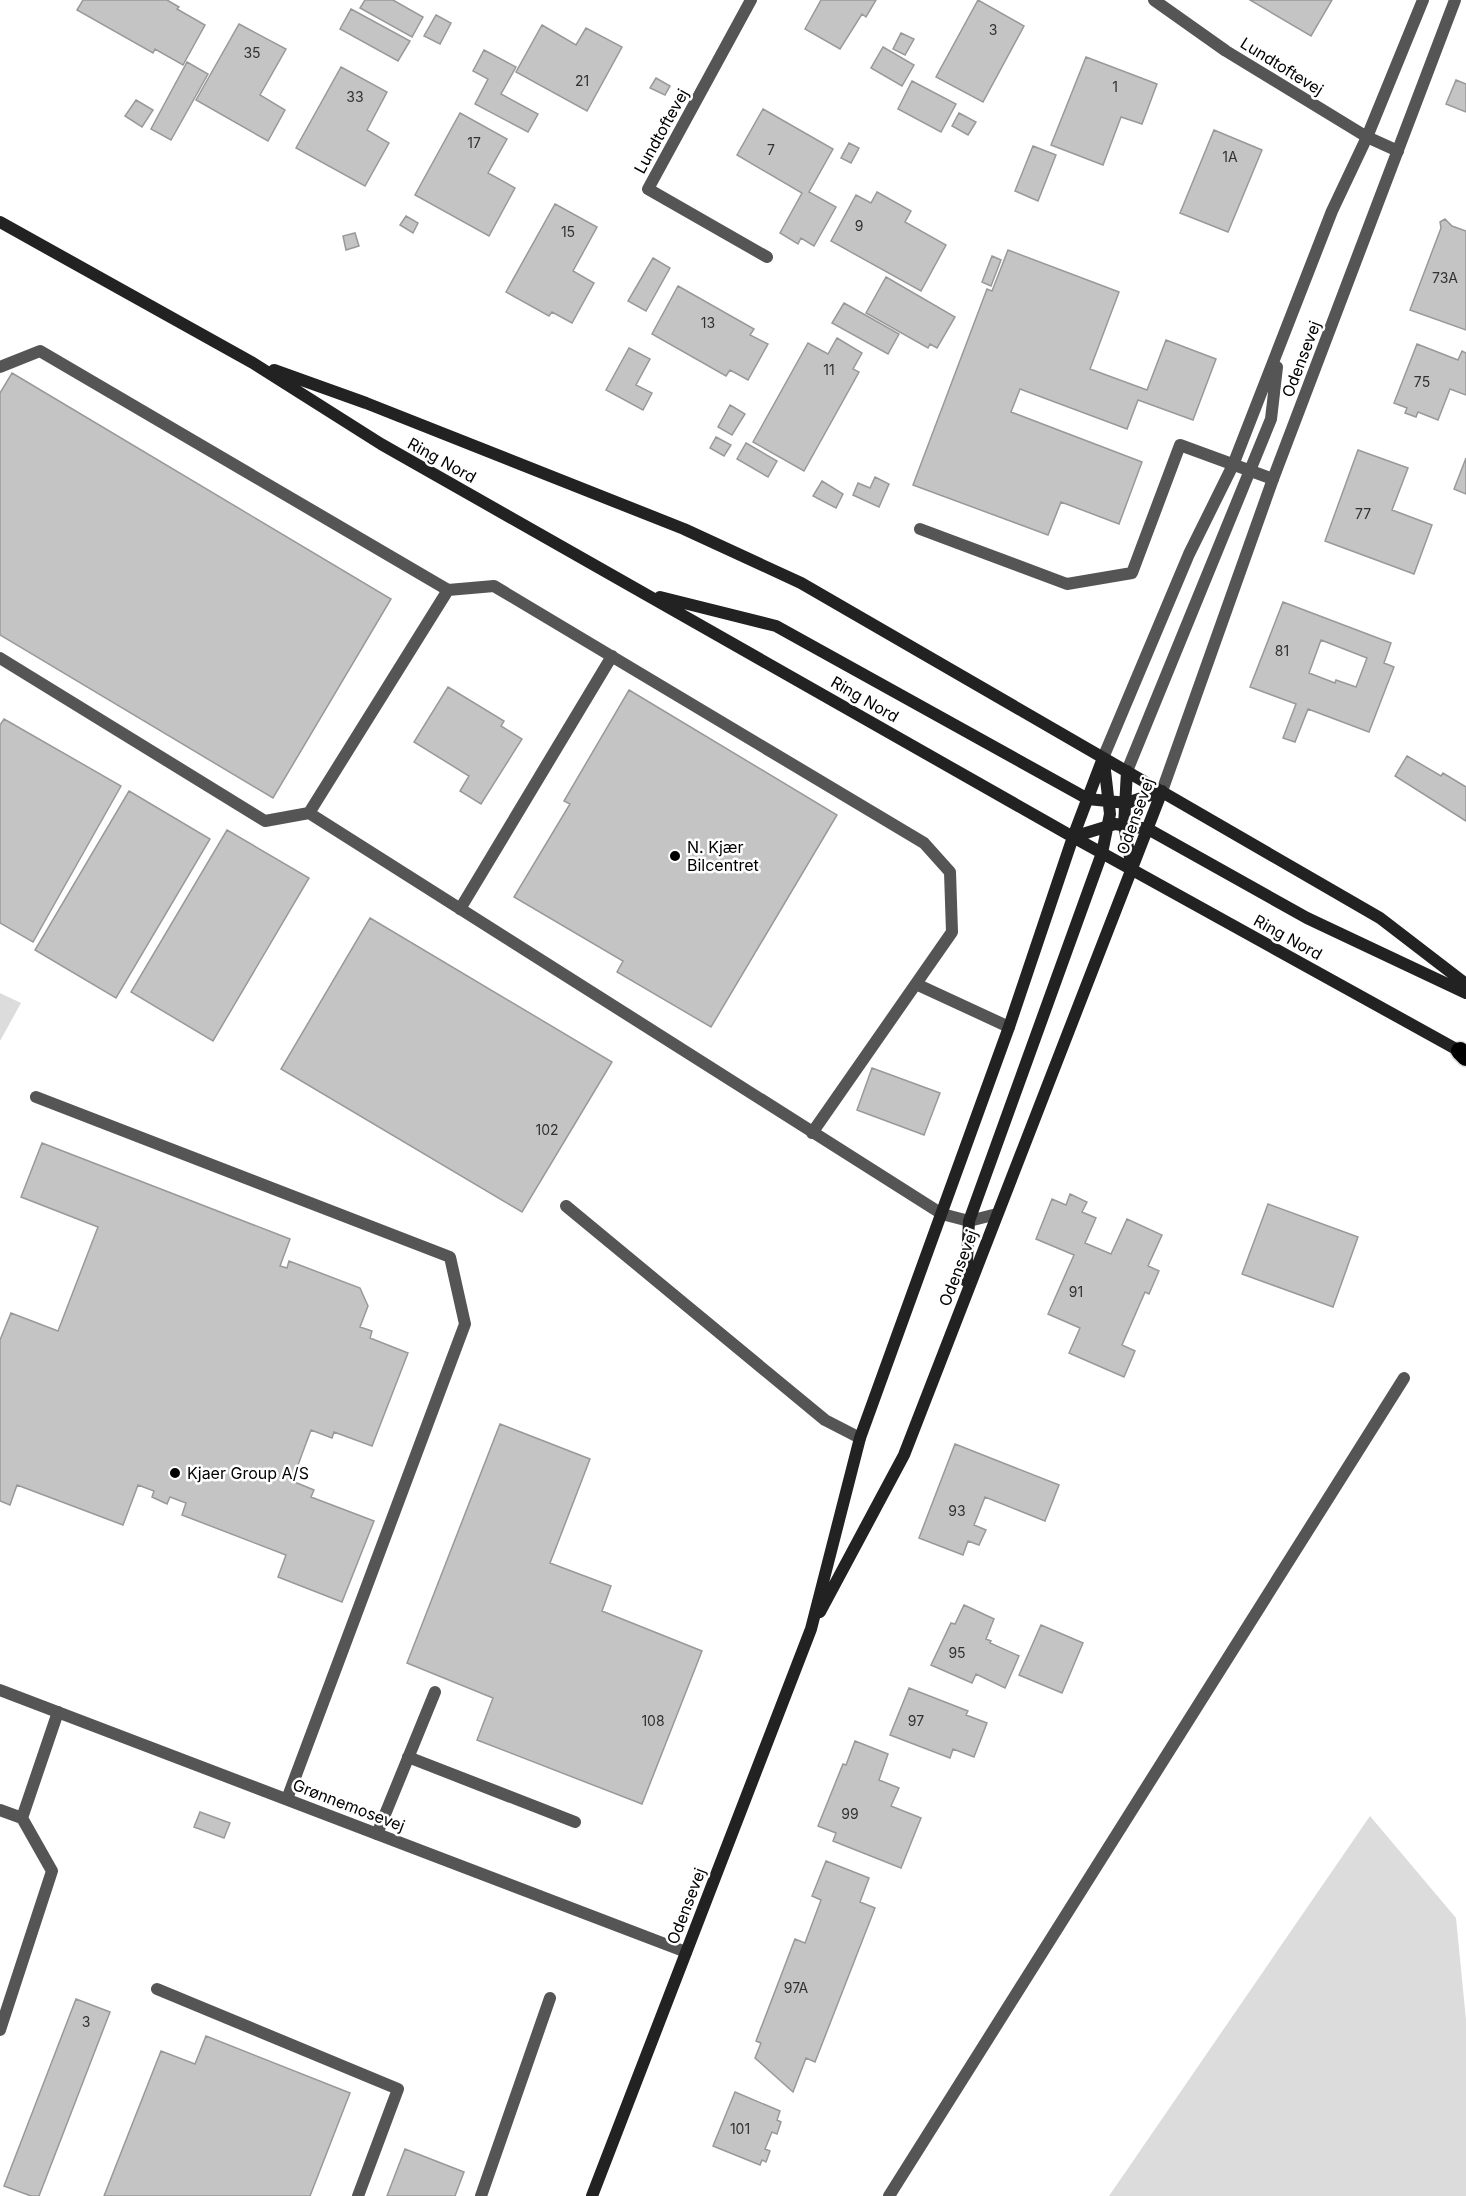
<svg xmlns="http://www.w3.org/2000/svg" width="1466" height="2196" font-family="Inter,sans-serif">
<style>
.green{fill:#dcdcdc}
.building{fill:#c4c4c4;stroke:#999;stroke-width:1.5;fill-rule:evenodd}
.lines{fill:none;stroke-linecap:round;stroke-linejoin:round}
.motorway-casing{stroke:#dbdbdb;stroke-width:21}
.service{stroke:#555;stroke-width:12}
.minor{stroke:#555;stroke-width:12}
.tertiary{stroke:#555;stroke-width:12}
.secondary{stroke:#222;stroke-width:12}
.motorway{stroke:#000;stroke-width:18}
.poi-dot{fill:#000;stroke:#fff;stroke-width:2}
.labels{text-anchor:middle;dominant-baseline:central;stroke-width:5;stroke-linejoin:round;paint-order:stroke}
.number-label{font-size:14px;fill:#313131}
.street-label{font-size:16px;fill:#000;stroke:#fff}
.poi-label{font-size:16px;fill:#000;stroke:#fff;text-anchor:start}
</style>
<rect width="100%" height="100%" fill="#fff"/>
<path class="green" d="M0,993L21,1003L0,1041Z
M1370,1816L1456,1918L1466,2020V2196H1109Z"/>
<path class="building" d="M83,0H167L179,7L177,9L205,25L183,65L155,49L153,53L77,10Z
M365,0H393L423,17L412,37L360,8Z
M821,0H876L866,17L862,14L840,49L805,29Z
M978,0L1024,26L983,102L936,77Z
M1250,0H1332L1311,36Z
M351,9L410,41L398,61L340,29Z
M436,15L451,23L440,44L424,36Z
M239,24L286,49L260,95L285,110L268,141L196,100Z
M542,25L576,45L586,28L622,47L587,111L516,72Z
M901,33L914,39L905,55L893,49Z
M883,47L914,65L902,86L871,68Z
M484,50L516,67L501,94L538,114L528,132L475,104L488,79L473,71Z
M1086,57L1157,84L1142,124L1121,117L1103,165L1051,145Z
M187,62L208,74L171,140L151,129Z
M341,67L387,92L367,130L389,143L365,186L296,148Z
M656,78L670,86L665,95L650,88Z
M1456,80L1466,84V112L1446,104Z
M912,81L956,104L941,132L898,109Z
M136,100L153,110L142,127L125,116Z
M763,109L833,149L809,192L836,207L814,246L801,238L798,244L780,233L802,193L737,155Z
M460,113L507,139L488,173L515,188L489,236L415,195Z
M959,113L976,122L968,135L952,126Z
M1214,130L1262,150L1228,232L1180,213Z
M849,143L859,148L851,163L841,158Z
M1033,146L1056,155L1038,201L1015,191Z
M877,192L911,211L905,222L946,245L921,291L831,241L856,195L871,203Z
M555,204L597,227L573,271L594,283L572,323L552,312L549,316L506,292Z
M406,216L418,223L413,233L400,225Z
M1445,219L1452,226L1466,231V330L1410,310L1441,228L1440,222Z
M355,233L359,246L346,250L343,236Z
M1008,250L1119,292L1090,369L1147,390L1166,340L1216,359L1193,420L1138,400L1127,429L1020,389L1011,412L1142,462L1119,524L1061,502L1048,535L913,485L987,289L992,291Z
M992,256L1001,260L991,286L982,282Z
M653,258L670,268L646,311L628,301Z
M886,277L955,317L937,348L930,344L928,348L866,313Z
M678,286L754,329L750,335L768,344L748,380L730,370L726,376L652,334Z
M844,303L899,334L888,354L832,323Z
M837,338L862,353L853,369L859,372L804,471L753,442L808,343L828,354Z
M1417,344L1458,360L1462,351L1466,353V395L1450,389L1438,420L1418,412L1416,417L1405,413L1407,408L1394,403Z
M629,348L650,359L636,385L652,393L643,410L606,390Z
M12,373L391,599L273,798L0,635V393Z
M730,405L745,414L732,435L718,427Z
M716,437L731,445L724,456L710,448Z
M746,443L777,461L768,477L737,459Z
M1358,450L1408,468L1392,510L1432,525L1414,574L1325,541Z
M1466,458V494L1454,489Z
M875,477L889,484L879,507L853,495L858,483L870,488Z
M822,481L843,494L836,508L813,496Z
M1283,602L1391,643L1384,663L1394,667L1369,732L1308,709L1295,742L1283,738L1296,704L1250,687ZM1321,640L1367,658L1356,687L1336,680L1335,683L1309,673Z
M448,687L504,721L501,726L522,739L481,804L460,791L469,776L414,742Z
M629,690L837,815L711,1027L617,972L623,961L514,897L570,804L564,801Z
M4,719L121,786L33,942L0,923V725Z
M1407,756L1441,776L1443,773L1466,787V821L1395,776Z
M129,791L210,839L116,998L35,950Z
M227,830L309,878L213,1041L131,992Z
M370,918L612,1062L522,1212L281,1069Z
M872,1068L940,1093L924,1135L857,1110Z
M42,1143L290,1239L280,1266L287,1268L289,1261L360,1288L368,1306L360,1327L372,1331L370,1338L408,1353L372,1446L334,1432L332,1438L311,1430L292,1481L314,1490L311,1497L374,1521L342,1602L278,1577L286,1555L182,1515L186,1503L170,1497L167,1504L152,1497L154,1491L138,1485L123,1525L17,1485L10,1505L0,1501V1340L11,1313L58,1331L98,1227L21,1197Z
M1070,1194L1087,1202L1082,1212L1096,1218L1085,1243L1111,1254L1127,1219L1162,1235L1148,1266L1159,1271L1149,1294L1145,1292L1122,1345L1135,1351L1124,1377L1069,1353L1080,1328L1048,1314L1074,1255L1036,1239L1052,1199L1066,1205Z
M1268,1204L1358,1237L1333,1307L1242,1274Z
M500,1424L590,1459L550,1563L611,1586L602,1611L702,1651L642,1804L477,1740L493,1698L407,1663Z
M955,1444L1059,1485L1045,1521L985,1497L974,1525L986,1530L979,1545L968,1541L963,1555L919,1538Z
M964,1605L994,1619L986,1639L991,1641L990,1643L1019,1656L1005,1688L976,1674L972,1683L931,1665L951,1623L955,1624Z
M1041,1625L1083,1643L1062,1693L1019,1675Z
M909,1688L968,1711L966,1715L987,1723L974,1757L953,1749L950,1758L890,1735Z
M855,1741L888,1754L879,1780L899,1788L891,1806L921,1818L901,1868L833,1841L836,1833L818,1826L843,1764L846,1765Z
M200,1812L230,1823L224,1838L194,1827Z
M826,1861L869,1878L860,1902L875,1908L815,2062L806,2058L793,2092L755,2058L761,2043L756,2041L795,1939L805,1943L821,1900L812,1896Z
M76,1999L110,2012L39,2196H31L4,2186Z
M206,2036L350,2093L310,2196H104L161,2051L195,2064Z
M735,2092L780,2111L777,2120L781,2122L777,2134L772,2132L765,2149L770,2151L766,2162L762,2160L760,2165L713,2146Z
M405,2149L464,2172L455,2196H387Z"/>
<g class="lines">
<defs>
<path id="motorway" d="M1460,1051L1466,1057"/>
</defs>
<use href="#motorway" class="motorway-casing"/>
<path class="service" d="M0,367L40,351L448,590L494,586L924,843L950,872L952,932L812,1133
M920,529L1067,584L1132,573L1180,445L1273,479
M0,658L265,821L309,813L942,1214L969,1221L997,1214
M309,813L448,590
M460,909L612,656
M916,984L1009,1027
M36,1097L450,1257L465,1324L287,1799
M566,1206L825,1420L860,1438
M408,1757L575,1822
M0,1810L22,1818L52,1871L0,2030
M22,1818L58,1712
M377,1834L435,1692
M157,1989L398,2089L358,2196
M481,2196L550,1998
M889,2196L1404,1378"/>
<path class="minor" d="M751,0L648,189L767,257
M1154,0L1226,51L1367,137L1398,151
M0,1690L686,1952"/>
<path class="tertiary" d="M1103,758L1189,554L1233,465L1332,211L1367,137L1423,0
M1127,771L1271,419L1277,367
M1162,791L1273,479L1455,0"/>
<path class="secondary" d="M0,222L253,363L381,444L1073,837L1465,1054
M274,370L366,403L684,529L801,583L1380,918L1466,984
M660,597L776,626L1088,799L1127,803L1162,791
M1127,771L1124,825L1132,869
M1073,837L1115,824L1148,829L1307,918L1466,993
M966,1281L969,1221L1102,853L1110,814L1104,762
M820,1612L904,1455L1162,791
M592,2196L811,1629L860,1438L1009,1027L1073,837L1103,758"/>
<use href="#motorway" class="motorway"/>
</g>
<g class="poi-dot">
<circle cx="675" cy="856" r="6"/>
<circle cx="175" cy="1473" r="6"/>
</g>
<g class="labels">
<g class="number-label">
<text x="993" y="29">3</text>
<text x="252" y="52">35</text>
<text x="582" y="80">21</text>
<text x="1115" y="86">1</text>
<text x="355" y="96">33</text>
<text x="474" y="142">17</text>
<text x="771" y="149">7</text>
<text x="1230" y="156">1A</text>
<text x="859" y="225">9</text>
<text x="568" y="231">15</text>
<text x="1445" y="277">73A</text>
<text x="708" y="322">13</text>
<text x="829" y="369">11</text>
<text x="1422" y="381">75</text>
<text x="1363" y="513">77</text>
<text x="1282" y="650">81</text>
<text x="547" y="1129">102</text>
<text x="1076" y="1291">91</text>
<text x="957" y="1510">93</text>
<text x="957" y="1652">95</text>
<text x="653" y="1720">108</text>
<text x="916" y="1720">97</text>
<text x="850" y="1813">99</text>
<text x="796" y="1987">97A</text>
<text x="86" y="2021">3</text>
<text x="740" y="2128">101</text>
</g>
<g class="street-label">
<text transform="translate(1282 66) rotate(32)">Lundtoftevej</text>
<text transform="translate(661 131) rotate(-61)">Lundtoftevej</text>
<text transform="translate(1301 359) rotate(-69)">Odensevej</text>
<text transform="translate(442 460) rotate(29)">Ring Nord</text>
<text transform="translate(865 699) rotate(30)">Ring Nord</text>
<text transform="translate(1135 816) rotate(-70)">Odensevej</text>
<text transform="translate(1288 937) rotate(29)">Ring Nord</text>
<text transform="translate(958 1268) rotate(-69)">Odensevej</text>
<text transform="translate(349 1805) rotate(21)">Grønnemosevej</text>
<text transform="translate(686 1906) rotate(-69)">Odensevej</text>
</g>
<g class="poi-label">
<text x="687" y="847">N. Kjær<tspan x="687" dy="18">Bilcentret</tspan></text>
<text x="187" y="1473">Kjaer Group A/S</text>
</g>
</g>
</svg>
